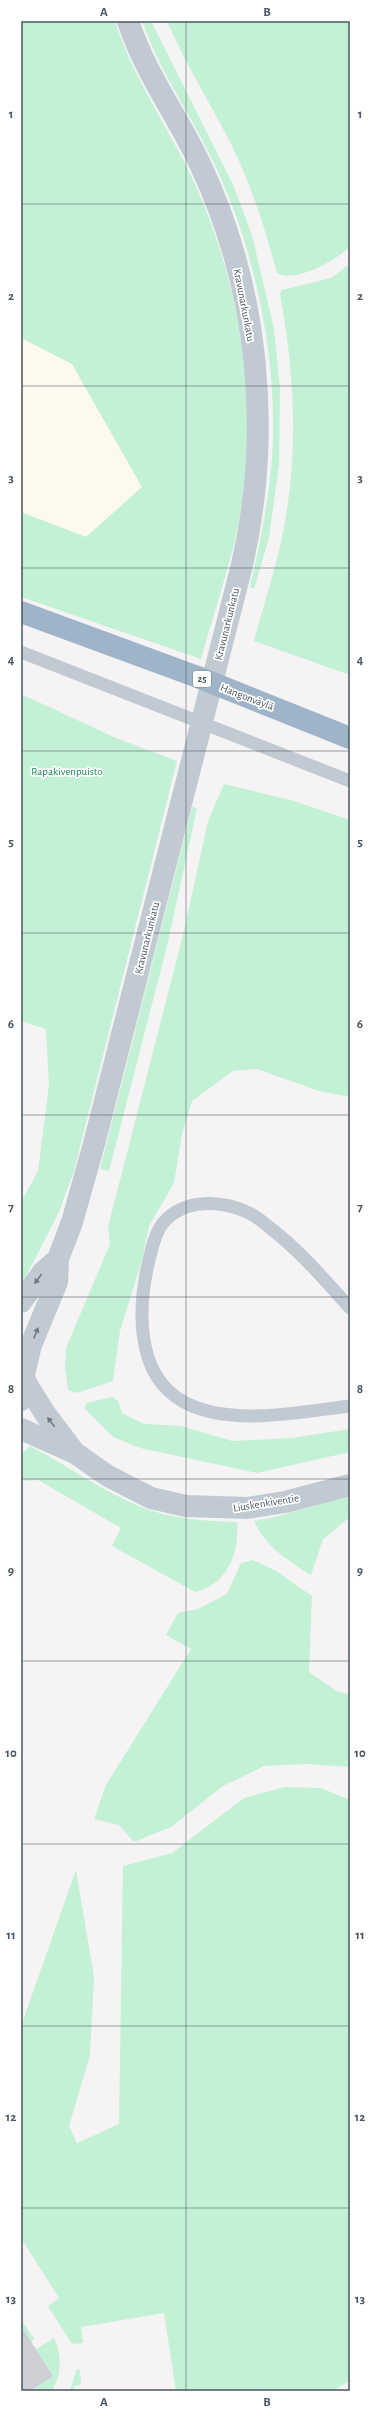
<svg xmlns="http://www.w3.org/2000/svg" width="371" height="2412" font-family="'Alegreya Sans',sans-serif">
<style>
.commercial{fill:#fdf9ef}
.green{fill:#c3f1d5}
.building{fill:#cdcfd5}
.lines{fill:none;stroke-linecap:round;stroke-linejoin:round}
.service{stroke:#c1cad2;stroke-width:13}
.minor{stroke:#c1cad2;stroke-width:22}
.tertiary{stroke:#c1cad2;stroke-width:22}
.trunk{stroke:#9fb4c9;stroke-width:22}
.oneway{fill:#6e7983}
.grid{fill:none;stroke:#4a5661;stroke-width:1;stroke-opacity:0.55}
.labels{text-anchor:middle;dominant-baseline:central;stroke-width:3.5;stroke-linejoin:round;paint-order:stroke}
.shield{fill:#fff;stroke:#808990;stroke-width:1}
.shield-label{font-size:10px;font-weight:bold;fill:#4a5661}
.street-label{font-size:11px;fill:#4a5661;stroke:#fff}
.park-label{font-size:11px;fill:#17864f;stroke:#fff}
.neatline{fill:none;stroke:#4a5661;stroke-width:1.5}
.grid-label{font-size:13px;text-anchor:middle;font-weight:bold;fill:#4a5661}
</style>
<rect width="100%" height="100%" fill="#f5f3f3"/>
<path class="commercial" d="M21,338L72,364L142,487L86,537L21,512Z"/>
<path class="green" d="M21,21H115C134,82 174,135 199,193C245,300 261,426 235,540C225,580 212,620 201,659L21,597V512L86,537L142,487L72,364L21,338Z
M142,21H151L234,187L252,235L274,329L280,388L279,465L269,538L254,589L250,587C261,539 271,490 273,441C275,351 256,256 219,174C196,122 161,75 142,21Z
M167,21H350V247C334,261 297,283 277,273C265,228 251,184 230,142C209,101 185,63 167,21Z
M350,264V675L254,641C264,603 277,565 284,527C299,450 294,370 280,294L282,290L331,278Z
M21,694L116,738L177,761L74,1171L59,1212L21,1286V1202L38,1171L49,1085L46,1029L21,1021Z
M224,784L294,801L350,820V1097L319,1091L257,1069L233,1071L192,1101L182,1134L174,1183L149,1226L142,1260L120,1331L113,1381L77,1393L68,1390L65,1368L66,1348L110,1244L108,1227L183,935L208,821Z
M192,807L197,808L168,942L109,1171L100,1169Z
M112,1397L118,1401L122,1413L144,1424L181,1426L232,1441L292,1438L350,1429V1452L257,1473L140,1448L113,1437L84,1408L87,1403Z
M30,1446C67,1465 102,1491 141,1507C171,1519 205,1521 237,1522C240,1552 227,1585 195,1592L112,1546L121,1528L38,1480L21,1481V1455Z
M350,1497V1517L323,1539L311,1575C287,1560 266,1547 254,1521C287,1516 317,1503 350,1497Z
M253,1560L276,1571L312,1596L309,1672L338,1692L350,1694V1767L306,1764L264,1766L223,1786L171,1827L134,1842L119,1825L94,1819L106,1785L191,1649L166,1635L178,1613L198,1609L227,1594L241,1563Z
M284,1787L321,1788L350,1800V2381L332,2391H176L164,2313L81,2327L83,2343L72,2344L48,2306L59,2298L21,2238V2026L76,1870L94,1977L90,2055L69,2126L77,2143L119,2124L123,1866L172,1853L244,1798Z
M21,2319L34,2339L31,2342L21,2326Z
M54,2338C62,2355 62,2374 52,2391H30L53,2376L36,2349Z
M77,2369L80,2370L81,2385L74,2386V2391H70Z"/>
<path class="building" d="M21,2326L53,2376L30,2391H21Z"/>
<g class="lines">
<path class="service" d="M21,652L350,781
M350,1308C324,1279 299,1250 269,1227C263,1222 256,1216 249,1213C222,1200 184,1198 163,1223C155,1233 152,1248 149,1260C138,1306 134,1375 184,1402C230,1427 299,1412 350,1406"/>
<path class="minor" d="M26,1383L46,1415L74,1452
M21,1429L75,1453L108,1476L151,1498L186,1506L247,1508L285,1502L350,1485"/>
<path class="tertiary" d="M21,1302L43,1272L58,1259
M21,1363L26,1383L21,1400
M25,1370L31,1345L57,1282L58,1259L72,1222L94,1144L241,569C273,434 259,289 200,164C177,115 145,73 128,21"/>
<path class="trunk" d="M21,612L195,676L350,738"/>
</g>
<defs><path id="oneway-solid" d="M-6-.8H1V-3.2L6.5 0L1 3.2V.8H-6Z"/></defs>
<g class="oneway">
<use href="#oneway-solid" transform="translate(38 1279) rotate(126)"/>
<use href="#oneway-solid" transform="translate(36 1333) rotate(-68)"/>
<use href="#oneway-solid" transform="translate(51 1422) rotate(-127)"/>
</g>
<path class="grid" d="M186,21V2391M21,204H350M21,386H350M21,568H350M21,751H350M21,933H350M21,1115H350M21,1297H350M21,1479H350M21,1661H350M21,1844H350M21,2026H350M21,2208H350"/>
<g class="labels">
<rect class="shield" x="193" y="671" width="18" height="16" rx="3"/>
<g class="shield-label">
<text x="202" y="679">25</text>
</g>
<g class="street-label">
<text transform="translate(244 305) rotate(79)">Kravunarkunkatu</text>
<text transform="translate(227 624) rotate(-76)">Kravunarkunkatu</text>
<text transform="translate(247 697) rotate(21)">Hangonväylä</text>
<text transform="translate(147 938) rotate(-76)">Kravunarkunkatu</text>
<text transform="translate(266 1503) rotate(-9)">Liuskenkiventie</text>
</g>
<g class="park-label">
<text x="67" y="771">Rapakivenpuisto</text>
</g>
</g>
<rect width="371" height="2412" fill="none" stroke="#ffffff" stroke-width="44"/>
<rect x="22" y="22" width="327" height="2368" class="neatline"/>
<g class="grid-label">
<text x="104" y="16">A</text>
<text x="267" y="16">B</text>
<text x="11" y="118">1</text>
<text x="360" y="118">1</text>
<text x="11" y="300">2</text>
<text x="360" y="300">2</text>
<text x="11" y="482">3</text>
<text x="360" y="482">3</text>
<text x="11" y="664">4</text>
<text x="360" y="664">4</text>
<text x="11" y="846">5</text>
<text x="360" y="846">5</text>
<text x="11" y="1028">6</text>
<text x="360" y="1028">6</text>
<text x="11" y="1211">7</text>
<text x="360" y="1211">7</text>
<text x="11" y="1393">8</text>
<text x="360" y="1393">8</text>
<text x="11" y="1575">9</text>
<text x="360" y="1575">9</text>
<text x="11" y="1757">10</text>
<text x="360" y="1757">10</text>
<text x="11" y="1939">11</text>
<text x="360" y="1939">11</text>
<text x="11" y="2121">12</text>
<text x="360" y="2121">12</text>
<text x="11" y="2303">13</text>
<text x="360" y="2303">13</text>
<text x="104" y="2406">A</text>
<text x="267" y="2406">B</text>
</g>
</svg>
